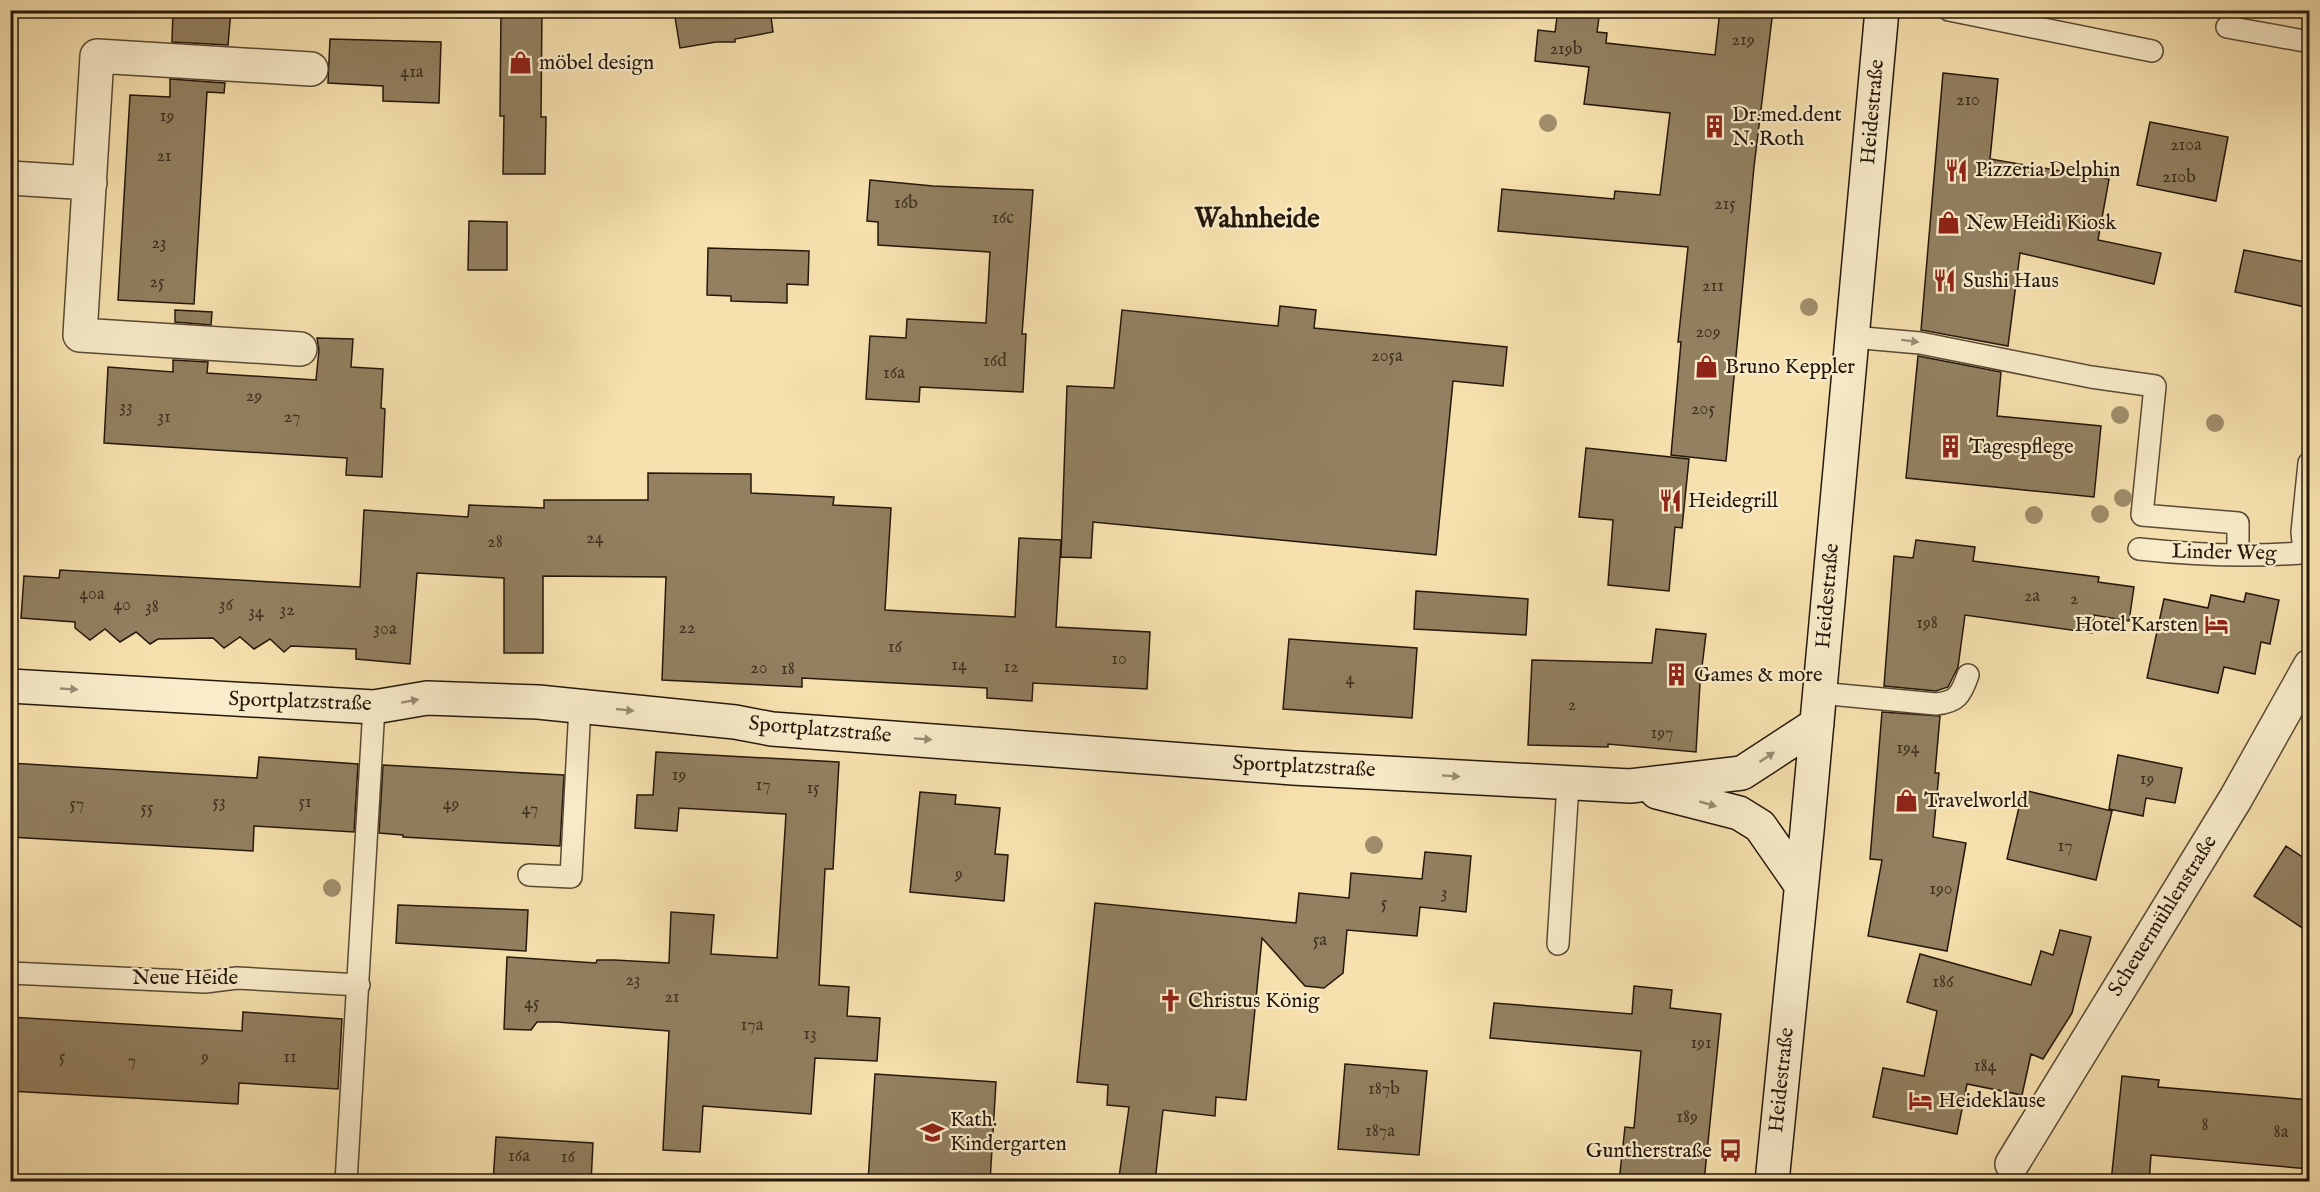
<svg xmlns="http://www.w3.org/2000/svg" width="2320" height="1192" font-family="'IM FELL English',serif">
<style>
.building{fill:#928060;stroke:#25170b;stroke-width:1.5}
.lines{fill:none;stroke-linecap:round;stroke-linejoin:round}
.lane-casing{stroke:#594a34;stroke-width:24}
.street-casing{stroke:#594a34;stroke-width:36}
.secondary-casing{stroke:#25170b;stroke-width:36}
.lane{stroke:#f9ecca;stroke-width:21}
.street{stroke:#f9ecca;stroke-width:33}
.secondary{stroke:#f9ecca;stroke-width:33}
.tree{fill:#a08d6b}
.oneway{fill:#9a8c74}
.labels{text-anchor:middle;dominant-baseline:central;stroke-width:4.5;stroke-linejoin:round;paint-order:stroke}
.number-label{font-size:18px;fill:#403120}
.poi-label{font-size:21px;fill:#25170b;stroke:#f9ecca;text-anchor:start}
.street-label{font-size:21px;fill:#25170b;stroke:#f9ecca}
.district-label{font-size:27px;font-weight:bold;fill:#25170b;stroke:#f9ecca}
</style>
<rect width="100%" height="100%" fill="#f6e1ae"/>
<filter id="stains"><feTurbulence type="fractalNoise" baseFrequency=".00333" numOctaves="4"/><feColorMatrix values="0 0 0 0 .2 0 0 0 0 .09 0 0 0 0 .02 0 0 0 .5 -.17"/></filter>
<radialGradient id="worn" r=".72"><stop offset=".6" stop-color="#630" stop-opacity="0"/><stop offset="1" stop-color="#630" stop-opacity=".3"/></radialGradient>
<path class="building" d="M173,10H231L228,45L172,42Z
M501,10H542L541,117H546L545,174H503L504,116H500Z
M682,10H770L773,32L735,39V42H716L680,48L675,17L682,16Z
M1558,10H1600L1597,32L1607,33L1606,43L1715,55L1720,10H1773L1754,167L1726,461L1671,455L1681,342H1678L1688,247L1498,231L1502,189L1614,199L1615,191L1660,195L1670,113L1584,104L1589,67L1535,61L1538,30L1555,32Z
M330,39L441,42L439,103L383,101V86L328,83Z
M1943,73L1998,79L1990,159L2109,179L2098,240L2161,253L2154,284L2020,253L2008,346L1921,330Z
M170,79L225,83L224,93L207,92L194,304L118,300L130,95L170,97Z
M2150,122L2228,137L2216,201L2137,185Z
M870,180L933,186L1033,190L1022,334H1026L1023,392L920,387L919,402L866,399L870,336L906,338L907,319L986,323L990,252L878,245V222L867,221Z
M469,221L507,222V270H468Z
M708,248L809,251L808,285L787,284V303L731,301V296L707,295Z
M2244,250L2310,263V308L2235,292Z
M1280,306L1316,310L1314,328L1507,347L1503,386L1453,381L1436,555L1093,522L1091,558L1061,557L1067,386L1114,388L1122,310L1278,326Z
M175,310L212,312L211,325L175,322Z
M317,338L353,339L351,367L383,369L381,408L385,409L382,477L346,475L347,458L104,443L108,367L173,372V360L208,362L207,373L316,380L319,350Z
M1918,356L2001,372L1997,416L2101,426L2094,497L1906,478Z
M1586,448L1689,459L1682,528L1675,527L1669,591L1608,585L1613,520L1579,517Z
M648,473L751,474V493L834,497L833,505L891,508L885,610L1015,617L1019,538L1061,540L1056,627L1150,632L1147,689L1033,683L1032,701L987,698V688L802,678V687L662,680L666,577L543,576V653H504V578L417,573L410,664L356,659V649L291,646L284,652L270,639L254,649L240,637L224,648L213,638L158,639L150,644L136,632L120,642L105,629L90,640L75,628V622L21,618L24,576L59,578L60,570L360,587L364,510L468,517L469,505L544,508V500H648Z
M1916,540L1975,547L1973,561L2099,577L2098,582L2134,587L2129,621L2094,615L2092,633L1965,615L1958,667L1948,687L1936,691L1884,686L1894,556L1913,558Z
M1416,591L1528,599L1526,635L1414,629Z
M2246,593L2279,600L2270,644L2261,642L2255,674L2224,667L2218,693L2147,678L2164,599L2208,608L2211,595L2244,602Z
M1656,629L1706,634L1700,683L1696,752L1608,744V747L1528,745L1532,660L1652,663Z
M1289,639L1417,648L1412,718L1283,709Z
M1882,712L1940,716L1935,773H1939L1933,837L1966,843L1947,951L1868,936L1882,860L1870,859Z
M656,752L839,762L833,869H825L819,985L849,987L847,1016L880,1018L877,1061L815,1058L811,1114L703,1106L700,1152L663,1150L669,1031L557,1022H537L531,1030L504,1029L507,957L596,963L597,960H614L669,963L671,912L714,915L711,954L777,958L786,814L679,808L677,831L635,828L637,795H653Z
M2118,755L2182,768L2175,803L2146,798L2143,816L2109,809Z
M259,757L358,764L354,832L254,826L253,851L10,837V763L257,778Z
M383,765L564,775L560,846L403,837V835L379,833Z
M2023,790L2112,811L2096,880L2007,859Z
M920,792L956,795L955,804L1000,808L995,854L1008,855L1004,901L910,892Z
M2286,846L2310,862V933L2254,896Z
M1425,852L1471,856L1466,912L1420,907L1417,936L1347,930L1343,973L1324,988L1305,986L1262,938L1246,1100L1216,1097L1215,1116L1163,1110L1155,1182L1119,1177L1129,1107L1107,1105L1108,1085L1077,1082L1095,903L1296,923L1299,893L1349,898L1351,873L1422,879Z
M398,905L528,910L526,951L396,943Z
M2060,930L2091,937L2072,1013L2043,1059L2031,1054L2022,1095L1967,1084L1957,1134L1873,1117L1883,1068L1924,1076L1937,1011L1907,1002L1920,954L2031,985L2041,951L2053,955Z
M1634,986L1672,990L1670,1008L1721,1014L1704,1182H1619L1625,1127L1634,1128L1641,1051L1490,1038L1494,1003L1632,1014Z
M243,1012L342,1019L338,1089L239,1083L238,1104L10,1091V1017L242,1031Z
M1345,1064L1427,1071L1419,1155L1338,1149Z
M875,1074L996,1082L990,1182H868Z
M2122,1076L2159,1080L2158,1087L2310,1100V1169L2151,1155L2149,1182H2111Z
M496,1137L593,1143L591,1182H493Z"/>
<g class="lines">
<defs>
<path id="lane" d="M1949,10L2152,51
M2227,27L2310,42
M1852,337L1920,343L2091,377L2155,386L2142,515L2238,523V555
M2139,549C2196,555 2252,558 2310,552
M2304,552L2302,532L2309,463
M1819,693L1936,704C1957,702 1961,695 1968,675
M529,875L571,877L580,706
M1558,944L1568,784
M10,973L205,982L237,978L359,985
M346,1182L374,707"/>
<path id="street" d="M10,178L90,183
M300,349L80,335L97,56L311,69
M2012,1164L2236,798L2310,666"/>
<path id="secondary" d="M10,686L374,707L427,698L538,702L735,722L772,729L1293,768L1630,786L1742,773L1817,724
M1657,792L1739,813L1760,826L1801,885
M1772,1182L1807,831L1882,10"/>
</defs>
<use href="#lane" class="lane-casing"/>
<use href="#street" class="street-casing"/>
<use href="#secondary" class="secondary-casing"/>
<use href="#lane" class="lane"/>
<use href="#street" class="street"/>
<use href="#secondary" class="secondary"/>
</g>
<g class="tree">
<circle cx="1548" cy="123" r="9"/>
<circle cx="1809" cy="307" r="9"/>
<circle cx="2120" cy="415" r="9"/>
<circle cx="2215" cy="423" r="9"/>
<circle cx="2123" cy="498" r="9"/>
<circle cx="2100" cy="514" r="9"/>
<circle cx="2034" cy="515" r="9"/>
<circle cx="1374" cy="845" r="9"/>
<circle cx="332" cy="888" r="9"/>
</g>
<defs><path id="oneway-solid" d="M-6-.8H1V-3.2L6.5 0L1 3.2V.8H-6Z" transform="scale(1.5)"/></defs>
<g class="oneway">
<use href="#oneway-solid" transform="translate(1910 341) rotate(7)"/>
<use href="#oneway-solid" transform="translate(69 689) rotate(3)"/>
<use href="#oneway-solid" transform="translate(410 701) rotate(-10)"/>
<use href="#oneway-solid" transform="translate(625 710) rotate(6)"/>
<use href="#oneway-solid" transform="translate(923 739) rotate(4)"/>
<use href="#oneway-solid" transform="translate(1767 757) rotate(-34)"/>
<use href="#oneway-solid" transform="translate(1451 776) rotate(4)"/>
<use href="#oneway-solid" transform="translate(1708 804) rotate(16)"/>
</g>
<defs>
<symbol id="shop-bare" viewBox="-9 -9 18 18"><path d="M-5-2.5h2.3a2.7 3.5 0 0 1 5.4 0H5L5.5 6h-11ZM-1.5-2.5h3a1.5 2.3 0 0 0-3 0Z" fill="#8f2418" stroke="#f9ecca" stroke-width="2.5" paint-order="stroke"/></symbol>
<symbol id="building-bare" viewBox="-9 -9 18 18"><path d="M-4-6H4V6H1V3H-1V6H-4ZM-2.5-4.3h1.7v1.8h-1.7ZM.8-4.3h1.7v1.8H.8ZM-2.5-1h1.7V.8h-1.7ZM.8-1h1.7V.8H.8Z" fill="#8f2418" stroke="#f9ecca" stroke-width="2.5" paint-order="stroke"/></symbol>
<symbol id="restaurant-bare" viewBox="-9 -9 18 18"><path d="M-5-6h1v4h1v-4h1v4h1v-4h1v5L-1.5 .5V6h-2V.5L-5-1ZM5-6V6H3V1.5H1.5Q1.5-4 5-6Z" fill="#8f2418" stroke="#f9ecca" stroke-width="2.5" paint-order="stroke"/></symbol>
<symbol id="hotel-bare" viewBox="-9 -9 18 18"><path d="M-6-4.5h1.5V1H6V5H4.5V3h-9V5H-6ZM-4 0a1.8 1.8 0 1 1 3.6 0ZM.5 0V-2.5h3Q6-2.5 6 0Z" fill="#8f2418" stroke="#f9ecca" stroke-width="2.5" paint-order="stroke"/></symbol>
<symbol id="church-bare" viewBox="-9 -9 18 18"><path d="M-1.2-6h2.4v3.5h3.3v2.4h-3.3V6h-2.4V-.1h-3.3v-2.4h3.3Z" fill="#8f2418" stroke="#f9ecca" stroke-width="2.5" paint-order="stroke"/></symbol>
<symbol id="school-bare" viewBox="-9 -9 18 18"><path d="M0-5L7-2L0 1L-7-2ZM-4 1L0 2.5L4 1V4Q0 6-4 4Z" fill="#8f2418" stroke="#f9ecca" stroke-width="2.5" paint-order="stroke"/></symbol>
<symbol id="bus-bare" viewBox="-9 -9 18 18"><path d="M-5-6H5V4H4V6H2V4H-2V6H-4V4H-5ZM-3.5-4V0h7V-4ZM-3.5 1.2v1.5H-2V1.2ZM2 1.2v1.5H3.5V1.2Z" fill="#8f2418" stroke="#f9ecca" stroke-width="2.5" paint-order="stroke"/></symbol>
</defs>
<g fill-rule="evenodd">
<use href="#shop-bare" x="504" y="46" width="33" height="33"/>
<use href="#building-bare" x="1698" y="110" width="33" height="33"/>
<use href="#restaurant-bare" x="1940" y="154" width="33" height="33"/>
<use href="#shop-bare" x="1932" y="206" width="33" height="33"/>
<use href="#restaurant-bare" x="1928" y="264" width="33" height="33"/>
<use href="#shop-bare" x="1690" y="350" width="33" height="33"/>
<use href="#building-bare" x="1934" y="430" width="33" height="33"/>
<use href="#restaurant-bare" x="1654" y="484" width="33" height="33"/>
<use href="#hotel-bare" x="2200" y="608" width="33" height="33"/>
<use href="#building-bare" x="1660" y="658" width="33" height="33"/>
<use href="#shop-bare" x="1890" y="784" width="33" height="33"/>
<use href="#church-bare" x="1154" y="984" width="33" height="33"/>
<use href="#hotel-bare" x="1904" y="1084" width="33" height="33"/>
<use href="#school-bare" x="916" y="1116" width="33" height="33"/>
<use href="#bus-bare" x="1714" y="1134" width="33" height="33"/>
</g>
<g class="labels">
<g class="number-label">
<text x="1743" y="40">219</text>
<text x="1566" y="49">219b</text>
<text x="412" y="72">41a</text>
<text x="1968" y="100">210</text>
<text x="167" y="116">19</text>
<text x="2186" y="145">210a</text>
<text x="164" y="156">21</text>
<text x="2179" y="177">210b</text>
<text x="906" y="203">16b</text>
<text x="1725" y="204">215</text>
<text x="1003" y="218">16c</text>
<text x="159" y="243">23</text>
<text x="157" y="282">25</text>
<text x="1713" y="286">211</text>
<text x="1708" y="332">209</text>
<text x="1387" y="356">205a</text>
<text x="995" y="361">16d</text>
<text x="894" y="373">16a</text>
<text x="254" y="396">29</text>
<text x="126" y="407">33</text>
<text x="1703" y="409">205</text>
<text x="164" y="417">31</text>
<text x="292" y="417">27</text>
<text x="595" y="538">24</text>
<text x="495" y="542">28</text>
<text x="92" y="594">40a</text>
<text x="2032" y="596">2a</text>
<text x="2074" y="599">2</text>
<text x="122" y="605">40</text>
<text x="226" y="605">36</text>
<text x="152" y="607">38</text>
<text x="287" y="610">32</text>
<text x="256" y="612">34</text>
<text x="1927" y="623">198</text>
<text x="687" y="628">22</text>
<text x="385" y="629">30a</text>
<text x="895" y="647">16</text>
<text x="1119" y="659">10</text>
<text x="959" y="665">14</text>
<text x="1011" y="667">12</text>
<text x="759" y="668">20</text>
<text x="788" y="669">18</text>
<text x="1350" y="679">4</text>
<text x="1572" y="705">2</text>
<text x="1662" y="733">197</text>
<text x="1908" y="748">194</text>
<text x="679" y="775">19</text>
<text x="2147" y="779">19</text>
<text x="763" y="785">17</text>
<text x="813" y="788">15</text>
<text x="219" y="802">53</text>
<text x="305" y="802">51</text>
<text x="77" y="804">57</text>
<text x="451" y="804">49</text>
<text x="147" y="808">55</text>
<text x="530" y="809">47</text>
<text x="2065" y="846">17</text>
<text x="959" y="874">9</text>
<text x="1941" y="889">190</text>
<text x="1444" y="893">3</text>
<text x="1384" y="903">5</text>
<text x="1320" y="940">5a</text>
<text x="633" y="980">23</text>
<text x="1943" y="982">186</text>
<text x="672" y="997">21</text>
<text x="532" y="1003">45</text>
<text x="752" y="1025">17a</text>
<text x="810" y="1034">13</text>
<text x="1701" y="1043">191</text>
<text x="62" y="1057">5</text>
<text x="205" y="1057">9</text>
<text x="290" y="1057">11</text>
<text x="132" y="1061">7</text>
<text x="1985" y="1066">184</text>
<text x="1384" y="1089">187b</text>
<text x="1687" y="1117">189</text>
<text x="2205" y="1125">8</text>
<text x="1380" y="1131">187a</text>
<text x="2281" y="1132">8a</text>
<text x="519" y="1156">16a</text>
<text x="568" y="1157">16</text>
</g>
<g class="poi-label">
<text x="539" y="63">möbel design</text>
<text x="1732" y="115">Dr.med.dent<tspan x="1732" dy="24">N. Roth</tspan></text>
<text x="1975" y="170">Pizzeria Delphin</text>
<text x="1966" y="223">New Heidi Kiosk</text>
<text x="1963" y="281">Sushi Haus</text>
<text x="1725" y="367">Bruno Keppler</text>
<text x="1969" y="447">Tagespflege</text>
<text x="1688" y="501">Heidegrill</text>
<text x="2198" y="625" text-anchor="end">Hotel Karsten</text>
<text x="1694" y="675">Games &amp; more</text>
<text x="1924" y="801">Travelworld</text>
<text x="1188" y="1001">Christus König</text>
<text x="1938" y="1101">Heideklause</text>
<text x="950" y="1120">Kath.<tspan x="950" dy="24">Kindergarten</tspan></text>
<text x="1712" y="1151" text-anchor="end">Guntherstraße</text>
</g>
<g class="street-label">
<text transform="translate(1873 112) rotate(-85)">Heidestraße</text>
<text transform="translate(2224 553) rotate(1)">Linder Weg</text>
<text transform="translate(1828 596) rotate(-85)">Heidestraße</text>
<text transform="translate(300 702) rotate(2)">Sportplatzstraße</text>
<text transform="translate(820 730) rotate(5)">Sportplatzstraße</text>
<text transform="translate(1304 767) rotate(3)">Sportplatzstraße</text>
<text transform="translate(2163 916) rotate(-58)">Scheuermühlenstraße</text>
<text x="185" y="978">Neue Heide</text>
<text transform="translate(1782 1080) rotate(-84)">Heidestraße</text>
</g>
<g class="district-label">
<text x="1257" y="220">Wahnheide</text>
</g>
</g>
<rect width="2320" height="1192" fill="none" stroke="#f6e1ae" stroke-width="36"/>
<rect x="12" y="12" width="2296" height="1168" fill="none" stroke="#25170b" stroke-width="3"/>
<rect x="18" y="18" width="2284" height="1156" fill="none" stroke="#25170b" stroke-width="1.5"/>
<rect width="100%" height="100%" filter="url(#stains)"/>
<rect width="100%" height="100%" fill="url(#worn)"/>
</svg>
